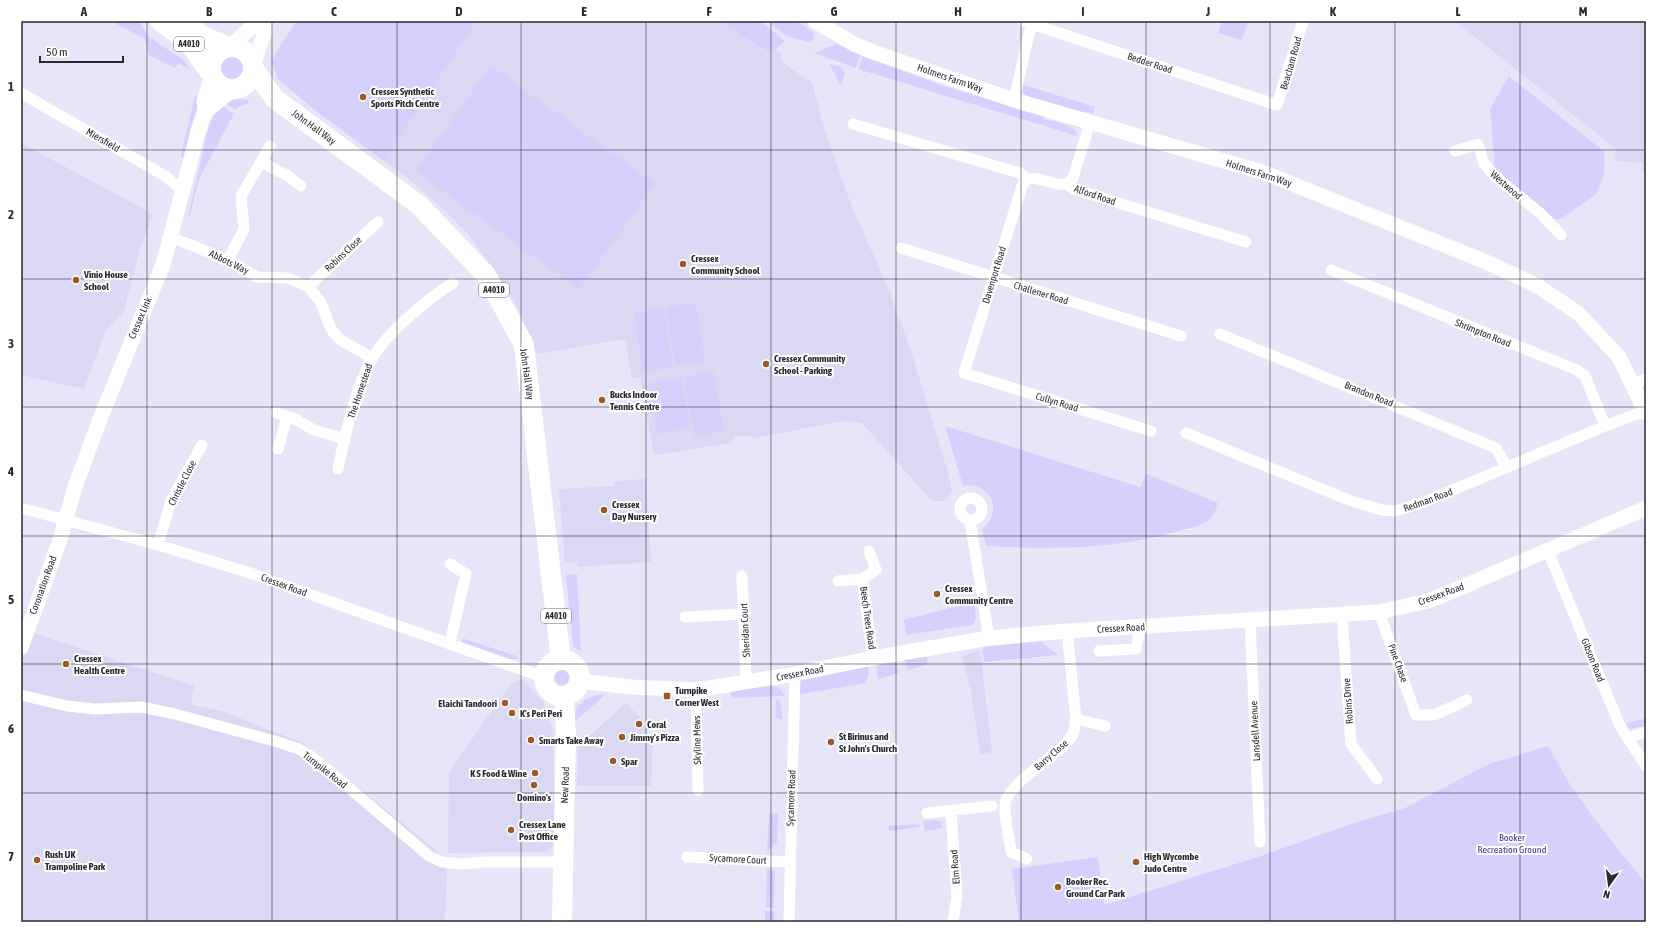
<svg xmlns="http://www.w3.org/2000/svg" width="1667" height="943" font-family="'Asap Condensed',sans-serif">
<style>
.built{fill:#dad8f2}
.green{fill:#d5d1fc}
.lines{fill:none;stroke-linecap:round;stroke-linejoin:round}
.street{stroke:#fff;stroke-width:11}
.secondary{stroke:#fff;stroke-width:15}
.highway{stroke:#fff;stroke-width:20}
.grid{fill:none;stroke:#292930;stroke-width:1;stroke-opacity:0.55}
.poi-dot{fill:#9c5b26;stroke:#fff;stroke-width:1.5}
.labels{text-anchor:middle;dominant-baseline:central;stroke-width:4;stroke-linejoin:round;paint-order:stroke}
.shield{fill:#fff;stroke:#69696e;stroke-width:1}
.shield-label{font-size:9px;font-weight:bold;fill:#292930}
.street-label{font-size:10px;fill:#292930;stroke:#fff}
.poi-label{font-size:10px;font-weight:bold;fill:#292930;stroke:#fff;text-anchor:start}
.park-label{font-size:10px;fill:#472f8f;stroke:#fff}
.neatline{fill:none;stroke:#292930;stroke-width:1.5}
.grid-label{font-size:13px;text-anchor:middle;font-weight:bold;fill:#292930}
</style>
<rect width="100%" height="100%" fill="#e7e6f9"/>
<path class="built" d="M477,21H719L765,51L775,50L781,53L782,62L812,83L824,128L852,207L889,290L911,351L949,476L952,491L949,497L943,501H935L929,498L862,423L844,421L754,438L746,436L735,437L731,443L654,455L640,378H632L625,339L537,354L521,315L510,294L469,235L438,204L405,176L384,161Z
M1455,21H1646V174L1641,170L1643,163L1615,161L1616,149Z
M21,143L153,214L140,249L124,311L105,332L84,389L21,375Z
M646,479L651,562L577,567V562L565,563L559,489L614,486V481Z
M21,629L195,686L191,694L193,705L222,711L303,743L436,850L447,871L445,922H21Z
M980,650L992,752L980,754L971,692L962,656Z
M523,679L544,703L553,731L554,801L556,810V843L547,852L448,853L449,772L505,692L514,682Z
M626,703L650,728L645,733L653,742L651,786H577L578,746Z"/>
<path class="green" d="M111,21L139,22L149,37L185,61L189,69L178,63L175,68L147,54V45L144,40L145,39Z
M296,21H477L384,161L321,115L278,79L271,61Z
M719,21H760L785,41L775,50L766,51Z
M767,21H796L814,32L813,39L809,42L788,37Z
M1221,21H1248L1242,40L1218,33Z
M837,44L861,54L856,68L814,53Z
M863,56L940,85L1044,116L1043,119C1054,122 1076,123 1077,136L858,69Z
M220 69a12 12 0 1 1 24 0a12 12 0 1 1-24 0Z
M829,64L841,67L845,73L841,86Z
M491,66L655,184L579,289L415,171Z
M1509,76L1605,152L1604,175L1596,194L1561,219H1555L1495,171L1490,109Z
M1021,84L1095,107L1093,114L1084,111L1083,114L1024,95Z
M195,95L201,97L193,119L183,159L181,155Z
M239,99L249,100L248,104L240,106L236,110L226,104L230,101Z
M223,106L234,114L198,181L190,216H188L209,126L215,113Z
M696,303L705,362L676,366L666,308Z
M664,308L673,367L643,372L634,313Z
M714,372L724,431L694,436L684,377Z
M682,378L690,428L657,434L649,383Z
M945,426L1140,487L1146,474L1218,503C1216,507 1215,514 1212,517C1205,525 1189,528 1179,531C1114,550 1053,549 986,546L982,529C1004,511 991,481 963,486Z
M577,574L581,652L573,646L566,575Z
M974,602L976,617L973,625L906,635L904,620Z
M462,638L519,657L514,660L461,642Z
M1041,641L1058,655L984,662L982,649L984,647Z
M926,655L928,664L908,670L904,656Z
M895,659L899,673L878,679L876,663Z
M867,665L869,671L866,683L797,695V688L801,680Z
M553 678a8 8 0 1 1 16 0a8 8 0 1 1-16 0Z
M767,683L780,689L785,696L732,698L730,690Z
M606,694L574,722C575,702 588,695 606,694Z
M776,699L779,700L782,707V720L776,718Z
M1646,718V726L1628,729L1626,724Z
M1548,746L1569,783L1602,829L1646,884V922H1019L1012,869L1098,857L1104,905L1258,857L1348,825L1405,808L1489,764Z
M769,813L778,814L777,842L767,852Z
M934,820L940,821L943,828L925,831L923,821Z
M919,824L920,827L890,831L888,826Z
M767,868L775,871L774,908L766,907Z
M765,911H775L774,922H765Z"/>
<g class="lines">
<path class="street" d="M1023,21L1277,105L1303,21
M21,93L165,176L183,191
M1014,100L1032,21
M853,124L1020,173L1027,179C1042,176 1053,187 1067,184L1073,189L1246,242
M1455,151L1478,144L1484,164L1495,176L1541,214L1561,235
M261,162L270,146
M1027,179L1022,186L964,373L1151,431
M1067,184L1073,178L1090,123
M171,237L228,260L257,277L288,278L308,287L320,301L331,329L339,339L372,358
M901,248L1181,336
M228,260L244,229L241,196L261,162L288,176L301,186
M1331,270L1577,370L1585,376L1605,426
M308,287L378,222
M1220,334L1496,448L1507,468
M1634,384L1646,379
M276,413L295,419L314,430L345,439
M1186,433L1351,501L1382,510L1395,511L1422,503L1605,426L1645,411
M278,449L287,417
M338,469C345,435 355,389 372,359C386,333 429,298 453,283
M960 509a11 11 0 1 1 22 0a11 11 0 1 1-22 0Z
M21,508L158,545L247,572L543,677
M970,521L989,638
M158,545L171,501L202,445
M1548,551L1620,726L1646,766
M742,576L746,683
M862,579L873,658
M838,581L862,579L876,570L869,551
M1379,612L1416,715H1434L1467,700
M1342,615L1351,744L1377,779
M685,617L744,614
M1250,620L1260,842
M450,643L466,574L450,564
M1099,651L1136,649L1140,627
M696,690L698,790
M21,695L67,706L95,709L142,707L175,714L278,742L299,749L311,756L327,769L429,856L442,862L463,864L484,862H562
M1076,719L1105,726
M1628,738L1646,732
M951,812L957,896L953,922
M927,813L992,806
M687,857L789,862
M1027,859L1011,852C1010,840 1001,808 1007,798C1018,775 1069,750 1074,731C1075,728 1075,723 1076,719L1067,631
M789,922L795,674"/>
<path class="secondary" d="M815,21L854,44L873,52L1014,100L1265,173L1484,261L1536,285L1578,313L1619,357L1646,413
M229,47L255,24L263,21
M253,64L265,32V21
M205,112L233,89
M21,648L60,540L75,487L100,419L163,265L198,132L205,112L204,101L212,76
M580,681L632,687L696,690L795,674L873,658L989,638L1067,631L1379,612L1428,601L1448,593L1646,508"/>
<path class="highway" d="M160,21L188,42L211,74
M181,21L205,37L228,47
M211 68a21 21 0 1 1 42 0a21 21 0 1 1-42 0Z
M253,68L275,99L419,205L486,275L524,345L561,660
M544 678a18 18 0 1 1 36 0a18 18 0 1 1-36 0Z
M562,922L566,736L564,697"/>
</g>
<path class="grid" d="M147,21V922M272,21V922M397,21V922M521,21V922M646,21V922M771,21V922M896,21V922M1021,21V922M1146,21V922M1270,21V922M1395,21V922M1520,21V922M21,150H1646M21,279H1646M21,407H1646M21,536H1646M21,664H1646M21,793H1646"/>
<g class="poi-dot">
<circle cx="363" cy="97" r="4"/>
<circle cx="683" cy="264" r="4"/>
<circle cx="76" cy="280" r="4"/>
<circle cx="766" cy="364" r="4"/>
<circle cx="602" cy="400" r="4"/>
<circle cx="604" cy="510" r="4"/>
<circle cx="937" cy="594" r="4"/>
<circle cx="66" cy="664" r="4"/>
<rect x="663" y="692" width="8" height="8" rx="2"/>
<circle cx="505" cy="703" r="4"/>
<circle cx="512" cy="713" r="4"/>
<circle cx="639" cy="724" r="4"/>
<circle cx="622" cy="737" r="4"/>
<circle cx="531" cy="740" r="4"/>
<circle cx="831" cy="742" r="4"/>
<circle cx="613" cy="761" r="4"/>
<circle cx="535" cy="773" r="4"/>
<circle cx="534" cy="785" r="4"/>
<circle cx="511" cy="830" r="4"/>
<circle cx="37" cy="860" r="4"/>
<circle cx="1136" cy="862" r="4"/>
<circle cx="1058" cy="887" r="4"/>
</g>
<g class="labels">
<g class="shield">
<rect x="174" y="37" width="30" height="14" rx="3"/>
<rect x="479" y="283" width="30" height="14" rx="3"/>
<rect x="541" y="609" width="30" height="14" rx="3"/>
</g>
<g class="shield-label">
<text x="189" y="44">A4010</text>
<text x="494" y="290">A4010</text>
<text x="556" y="616">A4010</text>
</g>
<g class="street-label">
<text transform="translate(1150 63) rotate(18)">Bedder Road</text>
<text transform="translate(1291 63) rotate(-74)">Beacham Road</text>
<text transform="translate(950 78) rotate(19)">Holmers Farm Way</text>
<text transform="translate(314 127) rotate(36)">John Hall Way</text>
<text transform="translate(103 140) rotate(30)">Miersfield</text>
<text transform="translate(1259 173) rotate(18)">Holmers Farm Way</text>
<text transform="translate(1506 185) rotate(41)">Westwood</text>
<text transform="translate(1095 195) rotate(19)">Alford Road</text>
<text transform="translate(343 254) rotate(-43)">Robins Close</text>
<text transform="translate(229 262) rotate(26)">Abbots Way</text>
<text transform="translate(994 275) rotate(-73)">Davenport Road</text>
<text transform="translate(1041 293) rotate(17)">Challener Road</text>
<text transform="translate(140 318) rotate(-67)">Cressex Link</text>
<text transform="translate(1483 333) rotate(22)">Shrimpton Road</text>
<text transform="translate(527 374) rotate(82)">John Hall Way</text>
<text transform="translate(360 391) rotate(-71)">The Homestead</text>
<text transform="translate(1369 394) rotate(22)">Brandon Road</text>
<text transform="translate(1057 402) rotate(17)">Cullyn Road</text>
<text transform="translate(182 483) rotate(-63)">Christie Close</text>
<text transform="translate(1428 500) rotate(-20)">Redman Road</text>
<text transform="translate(43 585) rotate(-70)">Coronation Road</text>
<text transform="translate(284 585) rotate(20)">Cressex Road</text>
<text transform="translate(1441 594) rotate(-20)">Cressex Road</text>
<text transform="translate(868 618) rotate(82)">Beech Trees Road</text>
<text transform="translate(1121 628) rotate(-3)">Cressex Road</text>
<text transform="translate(745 630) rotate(-93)">Sheridan Court</text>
<text transform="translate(1593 660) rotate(68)">Gibson Road</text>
<text transform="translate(1398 663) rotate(70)">Pine Chase</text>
<text transform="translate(800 673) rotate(-11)">Cressex Road</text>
<text transform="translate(1348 701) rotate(-94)">Robins Drive</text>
<text transform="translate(1255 731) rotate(-93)">Lansdell Avenue</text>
<text transform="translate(697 740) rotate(-91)">Skyline Mews</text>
<text transform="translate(1051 755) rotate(-41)">Barry Close</text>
<text transform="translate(325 770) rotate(38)">Turnpike Road</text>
<text transform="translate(565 785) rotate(-88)">New Road</text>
<text transform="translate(791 798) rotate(-88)">Sycamore Road</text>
<text transform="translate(738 859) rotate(3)">Sycamore Court</text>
<text transform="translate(955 867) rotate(-94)">Elm Road</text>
</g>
<g class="poi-label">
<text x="371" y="91">Cressex Synthetic<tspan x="371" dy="12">Sports Pitch Centre</tspan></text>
<text x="691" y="258">Cressex<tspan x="691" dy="12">Community School</tspan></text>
<text x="84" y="274">Vinio House<tspan x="84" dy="12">School</tspan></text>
<text x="774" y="358">Cressex Community<tspan x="774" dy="12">School - Parking</tspan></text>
<text x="610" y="394">Bucks Indoor<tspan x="610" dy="12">Tennis Centre</tspan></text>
<text x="612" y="504">Cressex<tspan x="612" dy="12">Day Nursery</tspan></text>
<text x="945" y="588">Cressex<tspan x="945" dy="12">Community Centre</tspan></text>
<text x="74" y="658">Cressex<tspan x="74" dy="12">Health Centre</tspan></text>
<text x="675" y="690">Turnpike<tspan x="675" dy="12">Corner West</tspan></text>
<text x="497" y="703" text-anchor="end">Elaichi Tandoori</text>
<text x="520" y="713">K's Peri Peri</text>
<text x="647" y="724">Coral</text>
<text x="839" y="736">St Birinus and<tspan x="839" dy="12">St John's Church</tspan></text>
<text x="630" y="737">Jimmy's Pizza</text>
<text x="539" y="740">Smarts Take Away</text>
<text x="621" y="761">Spar</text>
<text x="527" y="773" text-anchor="end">K S Food &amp; Wine</text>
<text x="534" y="797" text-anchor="middle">Domino's</text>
<text x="519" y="824">Cressex Lane<tspan x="519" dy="12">Post Office</tspan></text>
<text x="45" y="854">Rush UK<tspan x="45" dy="12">Trampoline Park</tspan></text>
<text x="1144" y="856">High Wycombe<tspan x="1144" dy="12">Judo Centre</tspan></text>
<text x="1066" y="881">Booker Rec.<tspan x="1066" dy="12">Ground Car Park</tspan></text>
</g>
<g class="park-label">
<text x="1512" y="837">Booker<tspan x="1512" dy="12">Recreation Ground</tspan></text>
</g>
</g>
<rect width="1667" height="943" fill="none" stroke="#ffffff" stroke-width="44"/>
<g transform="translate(1609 885) rotate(194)" stroke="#ffffff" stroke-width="3" paint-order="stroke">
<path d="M0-3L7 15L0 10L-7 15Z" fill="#292930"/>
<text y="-6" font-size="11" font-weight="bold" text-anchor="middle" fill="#292930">N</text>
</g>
<path d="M40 56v6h83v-6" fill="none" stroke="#292930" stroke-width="2"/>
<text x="46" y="56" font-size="12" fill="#292930" stroke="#ffffff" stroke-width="3" paint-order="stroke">50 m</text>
<rect x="22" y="22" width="1623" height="899" class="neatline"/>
<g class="grid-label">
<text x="84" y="16">A</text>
<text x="209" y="16">B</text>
<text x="334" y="16">C</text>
<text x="459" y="16">D</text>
<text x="584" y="16">E</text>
<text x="709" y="16">F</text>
<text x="834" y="16">G</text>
<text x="958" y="16">H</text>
<text x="1083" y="16">I</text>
<text x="1208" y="16">J</text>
<text x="1333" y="16">K</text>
<text x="1458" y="16">L</text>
<text x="1583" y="16">M</text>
<text x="11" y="91">1</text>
<text x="11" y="219">2</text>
<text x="11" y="348">3</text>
<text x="11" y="476">4</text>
<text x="11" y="604">5</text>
<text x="11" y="733">6</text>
<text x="11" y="861">7</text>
</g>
</svg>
